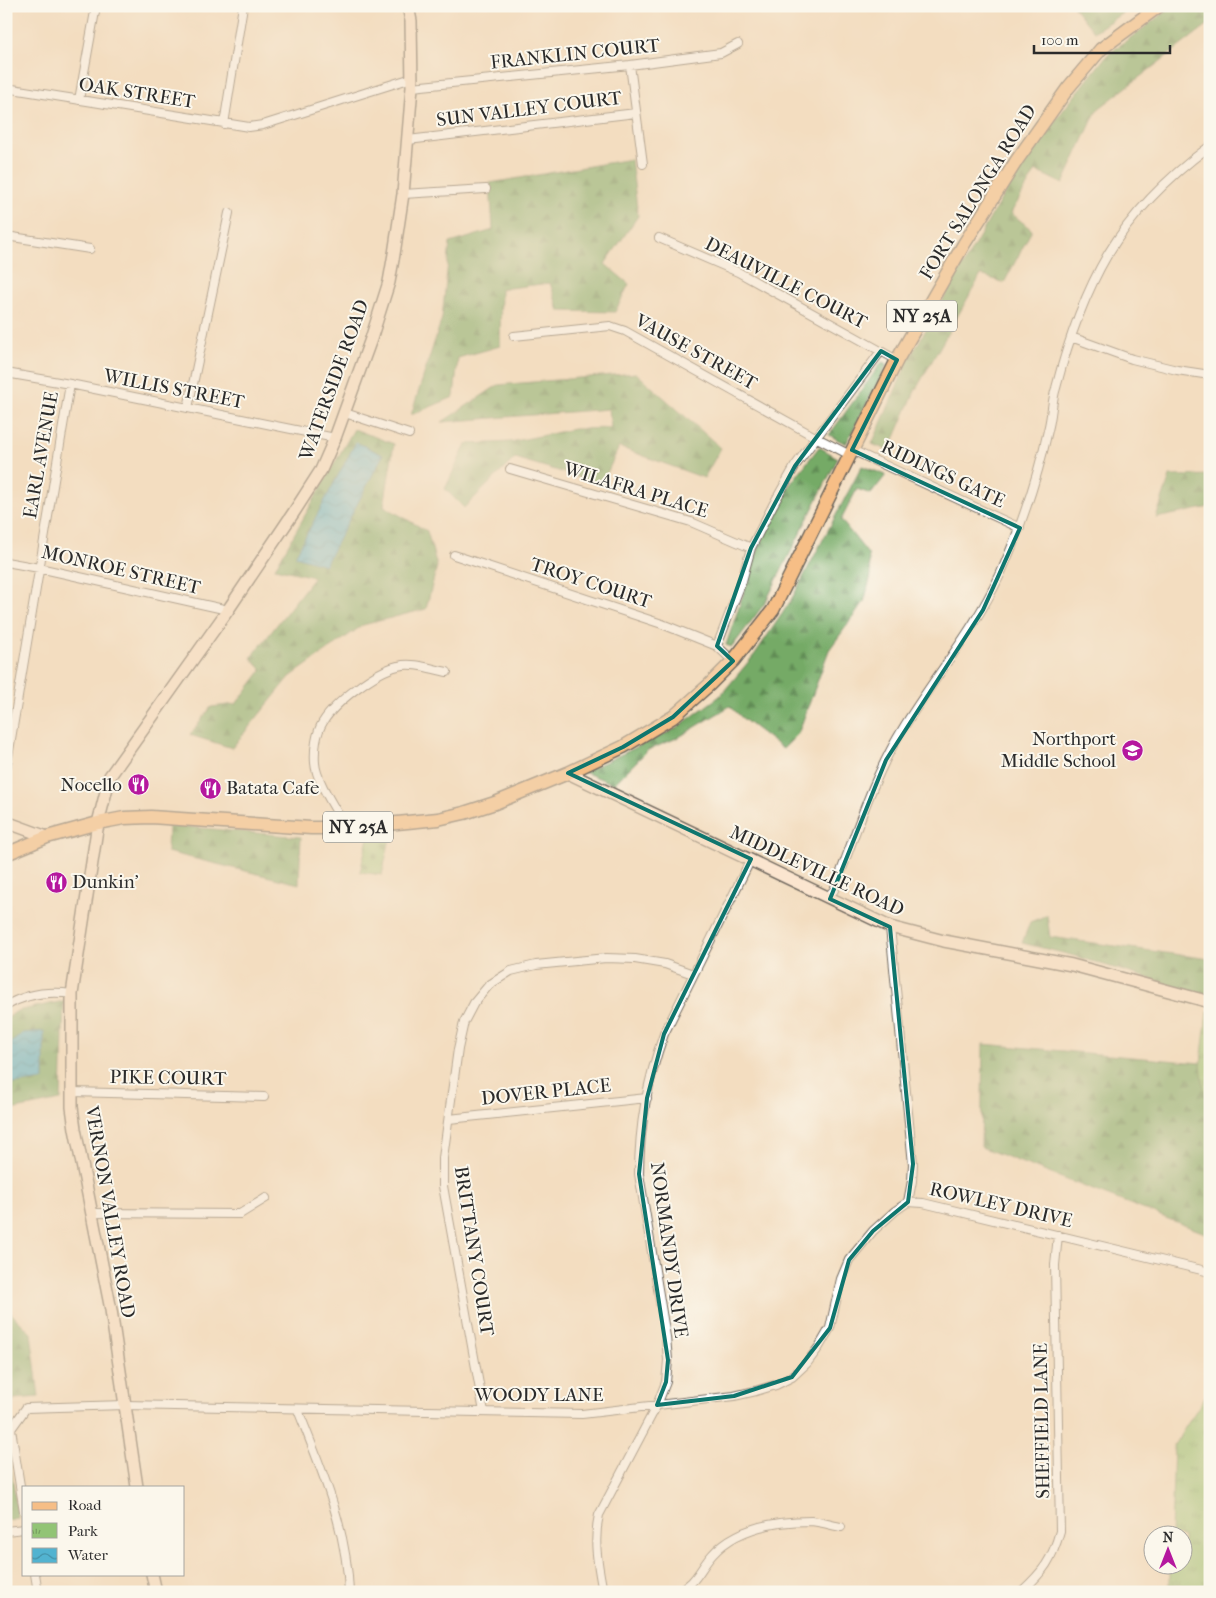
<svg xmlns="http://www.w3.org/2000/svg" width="1216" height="1598" font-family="'IM FELL French Canon',serif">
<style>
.forest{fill:url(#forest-firs);stroke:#506a48}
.cemetery{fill:url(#cemetery-stones);stroke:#5e7850}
.park{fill:url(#park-tufts);stroke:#5e7850}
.water{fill:url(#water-waves);stroke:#3e6f7e}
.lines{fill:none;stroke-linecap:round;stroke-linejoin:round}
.street-casing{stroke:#71695f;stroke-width:10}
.secondary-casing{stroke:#71695f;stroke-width:14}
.primary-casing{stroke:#71695f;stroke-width:15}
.street{stroke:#fff;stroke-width:8}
.secondary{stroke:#fbe5cf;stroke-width:11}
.primary{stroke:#f6be86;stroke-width:12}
.marked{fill:none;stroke:#0f766e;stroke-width:4;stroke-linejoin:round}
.labels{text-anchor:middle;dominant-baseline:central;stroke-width:4;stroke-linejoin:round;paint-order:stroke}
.shield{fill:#fbf7ec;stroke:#696865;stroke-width:1}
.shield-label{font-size:18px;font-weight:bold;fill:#2b2b2b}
.street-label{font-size:19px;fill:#2b2b2b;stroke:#fbf7ec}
.poi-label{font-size:19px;fill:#2b2b2b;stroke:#fbf7ec;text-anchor:end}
</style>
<defs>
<pattern id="forest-firs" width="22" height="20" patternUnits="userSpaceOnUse" patternTransform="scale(1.25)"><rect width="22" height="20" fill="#75aa66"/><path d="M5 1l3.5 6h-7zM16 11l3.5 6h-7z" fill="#608b54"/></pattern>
<pattern id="cemetery-stones" width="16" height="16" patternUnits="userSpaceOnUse" patternTransform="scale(1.25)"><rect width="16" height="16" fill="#92c475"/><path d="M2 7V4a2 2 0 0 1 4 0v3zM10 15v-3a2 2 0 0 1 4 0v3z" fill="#779f60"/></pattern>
<pattern id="park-tufts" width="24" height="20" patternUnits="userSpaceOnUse" patternTransform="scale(1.25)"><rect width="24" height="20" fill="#92c475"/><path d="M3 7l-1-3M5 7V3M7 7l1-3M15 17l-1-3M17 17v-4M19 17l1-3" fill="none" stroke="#779f60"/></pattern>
<pattern id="water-waves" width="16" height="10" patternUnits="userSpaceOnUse" patternTransform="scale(1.25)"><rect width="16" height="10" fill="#52b3d0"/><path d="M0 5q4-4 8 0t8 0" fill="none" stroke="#4492a9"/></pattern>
</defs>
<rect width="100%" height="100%" fill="#fbf7ec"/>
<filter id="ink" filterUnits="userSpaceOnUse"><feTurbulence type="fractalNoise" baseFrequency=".02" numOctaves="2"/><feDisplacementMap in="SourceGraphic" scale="10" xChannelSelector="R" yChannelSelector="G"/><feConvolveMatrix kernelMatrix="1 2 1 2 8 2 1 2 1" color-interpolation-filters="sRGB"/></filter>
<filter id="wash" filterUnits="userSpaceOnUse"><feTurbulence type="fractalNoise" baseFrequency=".0096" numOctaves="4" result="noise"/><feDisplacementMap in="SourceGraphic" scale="20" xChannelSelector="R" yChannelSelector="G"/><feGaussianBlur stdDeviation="1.12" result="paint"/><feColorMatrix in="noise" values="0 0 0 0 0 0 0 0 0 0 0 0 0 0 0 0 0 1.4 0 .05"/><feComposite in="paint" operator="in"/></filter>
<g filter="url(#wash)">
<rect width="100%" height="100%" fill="#f3ddc0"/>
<path class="forest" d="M1073,6H1133L1094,32Z
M1173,6H1210V23L1097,110L1063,184L1036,171L1011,213L1032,230L1004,283L981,275L915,391L889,451L872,444L909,359L1023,161L1107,55Z
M631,159L638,216L605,264L629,284L615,312L559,311L550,283L501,289L500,346L458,358L454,397L411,415L442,318L450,243L493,230L490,183Z
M882,362L887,364L846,444L829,435Z
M636,373L721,448L704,478L619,447L602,484L515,458L464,508L445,489L466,444L510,442L574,429L611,428L609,409L442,422L498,385Z
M354,429L394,444L384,506L427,531L437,566L426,609L363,625L290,677L232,748L190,735L211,707L236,704L262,670L251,658L314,577L275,568Z
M819,447L838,458L765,603L732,647L726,645L759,548L782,495Z
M862,466L886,475L871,494L857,489L841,520L868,554L871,575L864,602L829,650L798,734L783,749L741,717L730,706L679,737L648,750L614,784L584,772L675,729L720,696L755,654L790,602Z
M1210,475V507L1156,518L1170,476Z
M168,825L301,837L299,884L167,852Z
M1047,915L1050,937L1210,959V997L1071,955L1022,943L1030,922Z
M64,1001L61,1100L6,1111V1019L17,1011Z
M1210,1012V1235L981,1147L983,1044L1201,1063Z
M6,1308L31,1333L39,1397L14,1399L6,1423Z
M6,1430L18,1518L6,1521Z"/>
<path class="cemetery" d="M368,838H390L382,875L360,872Z"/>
<path class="park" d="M1207,1012H1210V1117L1203,1084L1201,1063Z
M1210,1389V1586L1170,1585V1566H1184V1536L1171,1535L1174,1445Z"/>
<path class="water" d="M356,442L383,455L325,565L295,556Z
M44,1031V1080L6,1085V1047L23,1033Z"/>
</g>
<g filter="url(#ink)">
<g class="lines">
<defs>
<path id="street" d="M630,65L643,164
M412,87L630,65L721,53L738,44
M6,88L249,127L263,125L412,78
M79,100L96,6
M224,124L243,6
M408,140L636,113
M403,194L486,189
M6,236L90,249
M659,238L738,272L897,360
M514,336L610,326L625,331L817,438L850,455
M1071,337L1132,359L1177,370L1210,375
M6,373L70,384L335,438
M188,408L229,213
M345,413L409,434
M852,450L1020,528
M510,469L691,522L751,548
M454,555L662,624L717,646
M6,562L39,568L228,610
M733,661L717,646L742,581L751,548L773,505L795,466L881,351
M6,769L70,384
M346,828C337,811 316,781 315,763C314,750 316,733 323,722C335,702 376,671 398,666C413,662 431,669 447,672
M827,898L834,890C855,836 872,779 902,730C934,677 974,631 1000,575C1021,527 1038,477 1049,426C1052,413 1052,400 1056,388C1068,341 1084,295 1108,254C1133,212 1171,175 1210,146
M890,927L913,1164L912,1181L908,1202L923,1203L1210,1272
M6,1006C27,993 49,991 72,994
M72,1092L264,1097
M449,1119L647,1098
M92,1213L240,1214L266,1198
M298,1410C321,1468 347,1528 349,1592
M484,1412L443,1186V1158L458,1049L464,1022L474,1003L489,985L511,971L536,965L606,958L635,959L665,964L693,974
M24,1511L11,1429L26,1408L125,1405L582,1414L734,1396L756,1391L776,1385L792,1377L807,1363L819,1347L830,1328L841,1279L849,1260L873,1231L895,1211L908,1202
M6,1531L24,1529
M35,1574L38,1592
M603,1592C598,1565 593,1542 599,1515L657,1405L666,1382L668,1360L666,1337L639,1174C639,1128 648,1078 664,1034L751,859
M675,1592C697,1584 698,1571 712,1555C736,1528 775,1521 811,1521C821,1522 831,1525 841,1527
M1021,1592C1044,1571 1052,1560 1060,1531L1055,1265L1058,1235"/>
<path id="secondary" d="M568,773L890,927L944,941L1072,965L1210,1002
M6,822L47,837
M137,1487L111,1310L75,1129L72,1107V994L98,823L110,776L228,610L294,512L321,470L335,438L371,339L389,282L394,254L403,194L412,87L411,21L408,6
M152,1574L156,1592"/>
<path id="primary" d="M6,854L47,837L98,823L124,818L151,817L311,828H346L438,819L464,813L495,803L568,773L623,747L673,717L709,685L733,661L773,610L897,360L964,244L1017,160L1068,88L1101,49L1159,6"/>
</defs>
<use href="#street" class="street-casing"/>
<use href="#secondary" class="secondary-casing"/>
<use href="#primary" class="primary-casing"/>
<use href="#street" class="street"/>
<use href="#secondary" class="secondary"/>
<use href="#primary" class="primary"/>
</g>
</g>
<path d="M0 0H1216V1598H0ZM881,351L897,360L852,450L1020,528L983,610L886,760L830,899L890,927L913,1164L908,1202L873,1231L849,1260L830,1328L792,1377L734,1396L657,1405L666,1382L668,1360L639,1174L647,1098L664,1034L751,859L568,773L623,747L673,717L733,661L717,646L751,548L795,466Z" fill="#f3ddc0" fill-opacity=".55" fill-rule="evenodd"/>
<path class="marked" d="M881,351L897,360L852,450L1020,528L983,610L886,760L830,899L890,927L913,1164L908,1202L873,1231L849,1260L830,1328L792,1377L734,1396L657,1405L666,1382L668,1360L639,1174L647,1098L664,1034L751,859L568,773L623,747L673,717L733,661L717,646L751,548L795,466Z"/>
<defs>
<symbol id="school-disc" viewBox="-11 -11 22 22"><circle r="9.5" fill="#b5179e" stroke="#fbf7ec"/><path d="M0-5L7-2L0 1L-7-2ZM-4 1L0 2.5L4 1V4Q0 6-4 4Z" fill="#fff"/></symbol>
<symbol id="restaurant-disc" viewBox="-11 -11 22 22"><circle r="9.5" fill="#b5179e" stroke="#fbf7ec"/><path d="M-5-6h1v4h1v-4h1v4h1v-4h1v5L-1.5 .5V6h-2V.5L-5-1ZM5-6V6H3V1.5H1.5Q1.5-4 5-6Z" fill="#fff"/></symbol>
</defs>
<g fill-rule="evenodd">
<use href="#school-disc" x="1120" y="738" width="25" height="25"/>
<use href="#restaurant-disc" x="126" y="772" width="25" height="25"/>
<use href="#restaurant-disc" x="198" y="776" width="25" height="25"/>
<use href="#restaurant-disc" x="44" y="870" width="25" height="25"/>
</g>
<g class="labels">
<g class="shield">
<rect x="887" y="300.5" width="70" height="31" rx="4"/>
<rect x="323" y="811.5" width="70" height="31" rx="4"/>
</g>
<g class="shield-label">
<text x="922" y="316">NY 25A</text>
<text x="358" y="827">NY 25A</text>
</g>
<g class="street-label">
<text transform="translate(575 54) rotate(-6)">FRANKLIN COURT</text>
<text transform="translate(137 93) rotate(9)">OAK STREET</text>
<text transform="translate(529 109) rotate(-7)">SUN VALLEY COURT</text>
<text transform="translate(978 192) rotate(-58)">FORT SALONGA ROAD</text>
<text transform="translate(786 283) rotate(27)">DEAUVILLE COURT</text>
<text transform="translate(696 352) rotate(29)">VAUSE STREET</text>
<text transform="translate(334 380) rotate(-70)">WATERSIDE ROAD</text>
<text transform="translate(174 389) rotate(11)">WILLIS STREET</text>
<text transform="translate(41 455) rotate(-80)">EARL AVENUE</text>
<text transform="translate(943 474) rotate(25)">RIDINGS GATE</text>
<text transform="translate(636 490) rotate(17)">WILAFRA PLACE</text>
<text transform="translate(121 570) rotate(13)">MONROE STREET</text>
<text transform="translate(591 583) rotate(18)">TROY COURT</text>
<text transform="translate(817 871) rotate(25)">MIDDLEVILLE ROAD</text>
<text transform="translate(168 1078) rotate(1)">PIKE COURT</text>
<text transform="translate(546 1092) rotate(-6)">DOVER PLACE</text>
<text transform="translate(1001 1205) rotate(13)">ROWLEY DRIVE</text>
<text transform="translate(110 1212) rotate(80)">VERNON VALLEY ROAD</text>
<text transform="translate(669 1250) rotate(82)">NORMANDY DRIVE</text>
<text transform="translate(474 1251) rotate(81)">BRITTANY COURT</text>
<text x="539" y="1395">WOODY LANE</text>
<text transform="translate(1042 1421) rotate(-91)">SHEFFIELD LANE</text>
</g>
<g class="poi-label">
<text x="1116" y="739">Northport<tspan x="1116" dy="22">Middle School</tspan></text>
<text x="122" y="785">Nocello</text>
<text x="226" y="788" text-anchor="start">Batata Cafe</text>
<text x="72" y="882" text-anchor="start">Dunkin'</text>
</g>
</g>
<rect width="1216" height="1598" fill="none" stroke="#fbf7ec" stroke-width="25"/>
<rect x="22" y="1486" width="162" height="90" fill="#fbf7ec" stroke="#a8a59f"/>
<rect x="32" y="1502" width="25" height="8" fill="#f6be86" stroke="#a8a59f"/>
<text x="68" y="1510" font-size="15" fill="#2b2b2b">Road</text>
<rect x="32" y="1523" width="25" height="15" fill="url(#park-tufts)" stroke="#a8a59f"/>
<text x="68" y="1536" font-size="15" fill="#2b2b2b">Park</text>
<rect x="32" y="1548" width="25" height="15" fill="url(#water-waves)" stroke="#a8a59f"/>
<text x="68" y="1560" font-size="15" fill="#2b2b2b">Water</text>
<g transform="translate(1168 1550)"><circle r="24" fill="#fbf7ec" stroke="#a8a59f"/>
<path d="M0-4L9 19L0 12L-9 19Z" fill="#b5179e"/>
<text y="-8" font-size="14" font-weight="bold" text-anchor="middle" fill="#2b2b2b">N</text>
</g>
<path d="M1034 45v8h136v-8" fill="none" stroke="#2b2b2b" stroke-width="2.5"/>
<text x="1041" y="45" font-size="15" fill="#2b2b2b" stroke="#fbf7ec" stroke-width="4" paint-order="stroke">100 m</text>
</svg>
